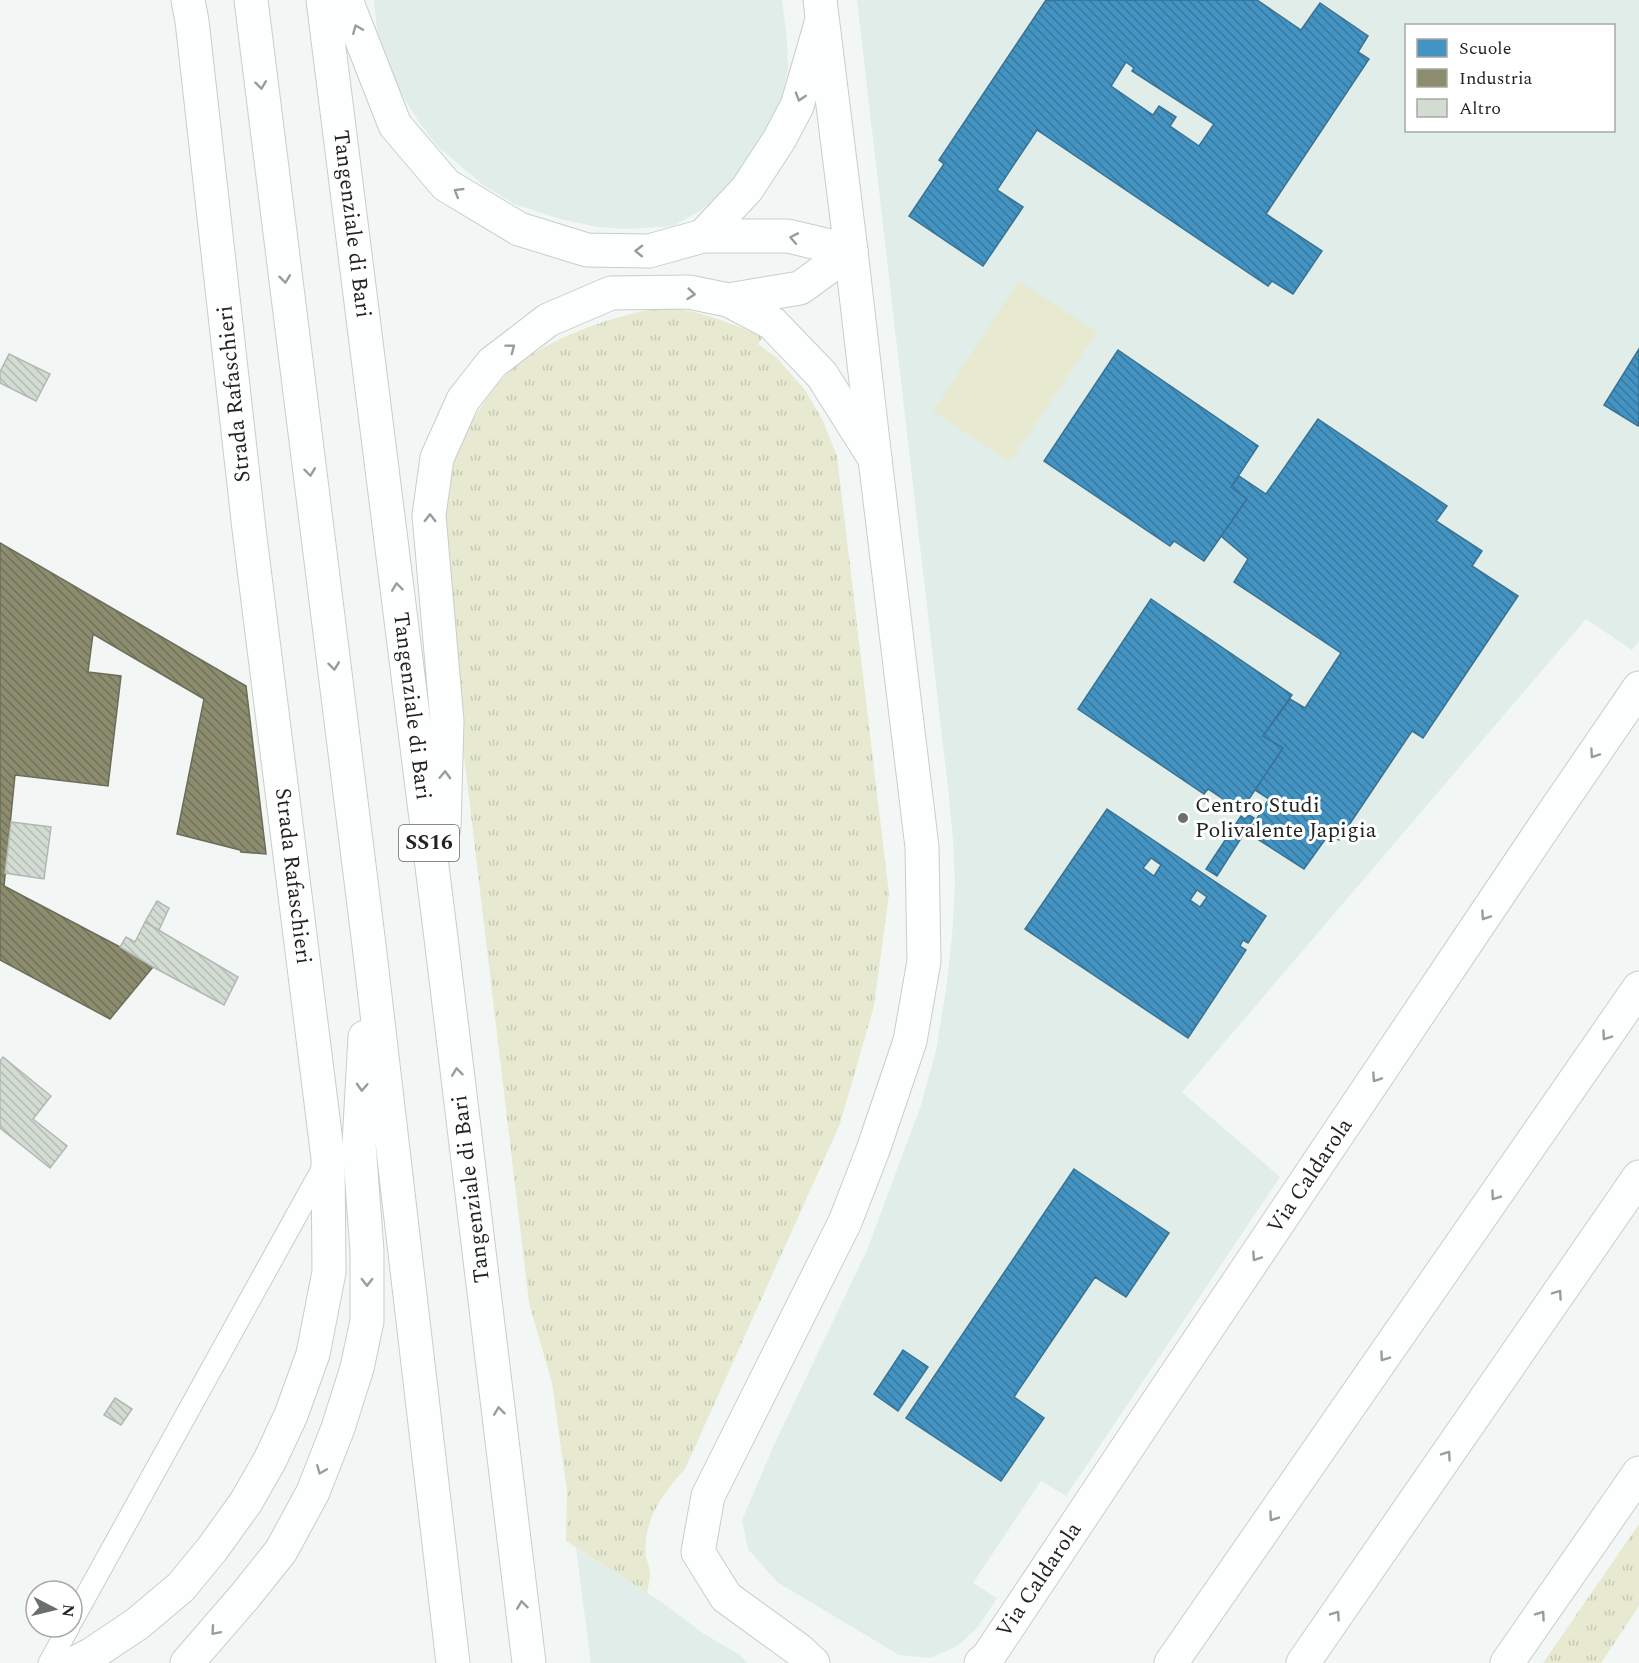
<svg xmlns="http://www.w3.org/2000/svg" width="1639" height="1663" font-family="Spectral,serif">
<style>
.built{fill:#e0ede9;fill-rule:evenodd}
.grass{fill:url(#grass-tufts)}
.park{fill:#e7ead1}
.schools{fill:url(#schools-back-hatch);stroke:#397293;stroke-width:1.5;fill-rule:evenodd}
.industry{fill:url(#industry-back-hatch);stroke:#6c6d58;stroke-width:1.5}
.building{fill:url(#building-back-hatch);stroke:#b3b7b4;stroke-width:1.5}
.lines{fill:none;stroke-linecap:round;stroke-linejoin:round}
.service-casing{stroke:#c9cdcb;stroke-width:23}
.minor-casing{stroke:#c9cdcb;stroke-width:35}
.tertiary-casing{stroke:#c9cdcb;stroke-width:35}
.trunk-casing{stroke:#c9cdcb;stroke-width:35}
.service{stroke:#fdfefe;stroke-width:21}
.minor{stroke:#fdfefe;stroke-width:33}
.tertiary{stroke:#fdfefe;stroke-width:33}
.trunk{stroke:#fdfefe;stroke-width:33}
.oneway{stroke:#9a9c9c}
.poi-dot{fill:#6a6e6d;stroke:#fff;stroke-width:2}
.labels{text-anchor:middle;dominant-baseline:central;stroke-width:6;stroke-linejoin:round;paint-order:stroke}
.shield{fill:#fff;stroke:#646666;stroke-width:1.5}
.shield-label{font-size:21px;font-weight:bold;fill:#212524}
.street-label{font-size:22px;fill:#212524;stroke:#fff}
.poi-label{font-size:22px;fill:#212524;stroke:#fff;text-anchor:start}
</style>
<defs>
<pattern id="grass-tufts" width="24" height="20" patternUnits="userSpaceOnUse" patternTransform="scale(1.5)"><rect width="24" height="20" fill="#e7ead1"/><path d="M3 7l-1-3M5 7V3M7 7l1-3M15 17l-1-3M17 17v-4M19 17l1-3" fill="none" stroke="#c6c9b3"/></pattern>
<pattern id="schools-back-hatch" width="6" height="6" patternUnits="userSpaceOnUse" patternTransform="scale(1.5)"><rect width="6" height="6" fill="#4393c3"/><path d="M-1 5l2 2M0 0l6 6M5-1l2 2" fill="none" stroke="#38789e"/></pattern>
<pattern id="industry-back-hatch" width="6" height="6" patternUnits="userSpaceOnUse" patternTransform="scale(1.5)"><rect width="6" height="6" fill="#8c8c6e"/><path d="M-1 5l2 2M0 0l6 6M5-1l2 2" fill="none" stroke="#72725a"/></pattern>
<pattern id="building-back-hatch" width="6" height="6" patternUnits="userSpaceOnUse" patternTransform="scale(1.5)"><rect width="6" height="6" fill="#d2dcd2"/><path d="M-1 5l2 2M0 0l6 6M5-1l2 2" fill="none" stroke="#b4bdb4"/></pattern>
</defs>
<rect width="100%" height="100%" fill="#f2f7f5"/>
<path class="built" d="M374,0H782L787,40L788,70L782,97L772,125L725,192L700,211L673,226L627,229L598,227L560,219L514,204L483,185L436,145L417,119L400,92L385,58L377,30Z
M857,0H1639V641L1632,650L1586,619L1182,1092L1280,1177L1066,1496L1041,1481L973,1583L997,1598L978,1627L959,1645L931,1658L899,1655L777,1582L748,1549L742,1520L774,1445L867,1250L921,1105L936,1051L946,990L952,936L955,883L953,840L949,797ZM1406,26H1614V130H1406Z
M576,1548L663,1603L704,1634L740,1655L747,1663H591Z"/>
<path class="grass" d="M663,307C698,310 731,323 763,337L758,344L777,358L805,390L823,421L837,456L889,894L874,1006L840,1124L685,1469C662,1495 643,1519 646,1556C647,1562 650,1568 650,1574C650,1580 648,1587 647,1593L566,1541L567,1491L552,1383L529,1303L441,563C443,543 445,523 447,503C448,494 448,485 450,476C461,437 480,402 508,373C540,340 618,314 663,307Z
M1639,1524V1606L1601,1663H1543Z"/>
<path class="park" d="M1019,281L1097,332L1010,462L933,411Z"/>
<path class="schools" d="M1046,0L1051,1L1052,0H1257L1301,30L1320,3L1368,36L1358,52L1369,59L1266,214L1322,251L1293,294L1272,281L1268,286L1037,130L997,190L1023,207L983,266L909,216L944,164L939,160ZM1126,62L1134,68L1132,71L1214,124L1199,146L1170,126L1176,117L1159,106L1153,115L1111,86Z
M1639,349V424L1638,426L1604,405Z
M1118,350L1258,446L1231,487L1247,499L1204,561L1174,541L1170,546L1044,461Z
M1318,419L1447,506L1436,521L1482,551L1472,566L1518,596L1423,738L1412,731L1339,840L1329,834L1304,869L1248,833L1269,799L1255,790L1283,748L1263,736L1290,699L1305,708L1341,653L1234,582L1248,559L1221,536L1247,499L1231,487L1239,476L1266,494Z
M1151,599L1292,695L1263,736L1283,748L1241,811L1208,789L1204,794L1078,709Z
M1107,809L1266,916L1248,943L1243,940L1240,946L1246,950L1188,1038L1025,929ZM1151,858L1161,865L1154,876L1143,868ZM1197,890L1207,897L1200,907L1190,900Z
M1249,815L1254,818L1217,876L1206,869L1241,816L1245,819Z
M1074,1169L1169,1233L1126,1297L1095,1277L1074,1308L1014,1397L1044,1418L1001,1481L906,1418Z
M903,1350L928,1367L898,1411L874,1394Z"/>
<path class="industry" d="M0,543L246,686L266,854L241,852L240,850L177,834L204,699L93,634L88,672L121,676L108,786L15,775L4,886L120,947L153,967L110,1019L0,960Z"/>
<path class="building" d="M9,354L50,374L36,401L0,383V372Z
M11,822L51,827L44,879L5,873Z
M157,901L169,908L159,930L145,922Z
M145,922L238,977L224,1005L153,967L120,947L126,937L135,942Z
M3,1057L51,1096L33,1119L67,1146L50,1168L0,1128V1061Z
M115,1398L132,1409L121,1425L104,1415Z"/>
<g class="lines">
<defs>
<path id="service" d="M72,1621L326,1162
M49,1663L69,1627"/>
<path id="minor" d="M820,0L851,251
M75,1663L92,1654L137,1624L181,1587L213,1548L246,1502L270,1460L291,1415L313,1354L329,1272L328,1158L249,529L192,21L188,0"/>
<path id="tertiary" d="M813,1663L799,1650L726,1597L698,1552L708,1496L845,1222L873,1150L910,1041L924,961L922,847L875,459L851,251
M981,1663L988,1657L1153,1409L1548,821L1639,688
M1171,1663L1639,988
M1303,1663L1639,1177
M1507,1663L1639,1473"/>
<path id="trunk" d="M251,0L369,945L453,1663
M323,0L441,938L529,1663
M346,0L395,125L446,185L519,229L587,250L649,251L703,236L747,189L779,140L797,106L822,20
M703,236H788L851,251
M728,300L800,288L851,251
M444,828L447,721L429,515L437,458L463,400L492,363L548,320L611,293L689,292L728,300L772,323L822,375L875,459
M187,1663L245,1596L281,1551L313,1492L338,1428L357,1368L367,1321V1251L359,1144L365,1037"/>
</defs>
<use href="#service" class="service-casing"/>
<use href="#minor" class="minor-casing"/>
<use href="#tertiary" class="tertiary-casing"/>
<use href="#trunk" class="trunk-casing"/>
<use href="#service" class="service"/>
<use href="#minor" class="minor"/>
<use href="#tertiary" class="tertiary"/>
<use href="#trunk" class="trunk"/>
</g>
<defs><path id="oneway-chevron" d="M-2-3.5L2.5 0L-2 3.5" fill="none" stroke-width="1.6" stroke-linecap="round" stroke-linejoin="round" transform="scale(1.5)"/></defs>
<g class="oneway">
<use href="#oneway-chevron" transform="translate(357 29) rotate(-112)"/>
<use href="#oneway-chevron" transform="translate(261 85) rotate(83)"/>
<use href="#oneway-chevron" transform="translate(800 97) rotate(107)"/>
<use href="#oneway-chevron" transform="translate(458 192) rotate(-149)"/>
<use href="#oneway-chevron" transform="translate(794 238) rotate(-169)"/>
<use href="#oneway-chevron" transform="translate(639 251) rotate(-179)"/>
<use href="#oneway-chevron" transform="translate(285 279) rotate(83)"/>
<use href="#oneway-chevron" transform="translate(691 294) rotate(6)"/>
<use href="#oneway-chevron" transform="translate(511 348) rotate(-37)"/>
<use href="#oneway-chevron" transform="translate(310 472) rotate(83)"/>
<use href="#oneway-chevron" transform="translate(430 518) rotate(-90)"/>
<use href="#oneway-chevron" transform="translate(397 587) rotate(-97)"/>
<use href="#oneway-chevron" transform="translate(334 666) rotate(83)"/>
<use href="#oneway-chevron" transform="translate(1594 754) rotate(124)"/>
<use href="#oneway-chevron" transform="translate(445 775) rotate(-88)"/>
<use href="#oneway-chevron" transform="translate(1485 916) rotate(124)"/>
<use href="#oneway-chevron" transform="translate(1606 1036) rotate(125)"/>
<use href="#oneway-chevron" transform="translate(457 1072) rotate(-97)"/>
<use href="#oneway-chevron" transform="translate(1376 1078) rotate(124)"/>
<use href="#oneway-chevron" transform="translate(362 1087) rotate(93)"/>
<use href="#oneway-chevron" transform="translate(1495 1196) rotate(125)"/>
<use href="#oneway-chevron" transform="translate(1256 1257) rotate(124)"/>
<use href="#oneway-chevron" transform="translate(367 1282) rotate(90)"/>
<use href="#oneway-chevron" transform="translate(1558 1294) rotate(-55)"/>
<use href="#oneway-chevron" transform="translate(1384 1357) rotate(125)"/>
<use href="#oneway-chevron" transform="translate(499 1411) rotate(-97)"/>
<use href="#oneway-chevron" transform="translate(1447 1455) rotate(-55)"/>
<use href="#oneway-chevron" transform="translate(321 1470) rotate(112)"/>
<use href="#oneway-chevron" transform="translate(1273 1517) rotate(125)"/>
<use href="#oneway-chevron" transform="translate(522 1605) rotate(-97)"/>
<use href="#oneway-chevron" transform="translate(1336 1615) rotate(-55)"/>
<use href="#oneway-chevron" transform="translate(1541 1615) rotate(-55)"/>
<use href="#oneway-chevron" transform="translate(215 1631) rotate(131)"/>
</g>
<circle class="poi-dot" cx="1183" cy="818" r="6"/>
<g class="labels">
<rect class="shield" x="399" y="825" width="60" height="36" rx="4.5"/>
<g class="shield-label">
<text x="429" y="843">SS16</text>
</g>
<g class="street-label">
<text transform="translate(352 224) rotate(83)">Tangenziale di Bari</text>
<text transform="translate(234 394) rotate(-96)">Strada Rafaschieri</text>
<text transform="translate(412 706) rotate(83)">Tangenziale di Bari</text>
<text transform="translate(293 876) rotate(83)">Strada Rafaschieri</text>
<text transform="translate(1310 1176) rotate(-56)">Via Caldarola</text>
<text transform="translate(471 1189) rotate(-97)">Tangenziale di Bari</text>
<text transform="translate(1039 1580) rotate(-56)">Via Caldarola</text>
</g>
<g class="poi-label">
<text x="1195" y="805">Centro Studi<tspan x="1195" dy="25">Polivalente Japigia</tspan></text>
</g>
</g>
<rect x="1405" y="24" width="210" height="108" fill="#ffffff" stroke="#a6a8a7" stroke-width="1.5"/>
<rect x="1417" y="39" width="30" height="18" fill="#4393c3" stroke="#a6a8a7" stroke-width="1.5"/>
<text x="1459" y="54" font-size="18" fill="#212524">Scuole</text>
<rect x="1417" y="69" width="30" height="18" fill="#8c8c6e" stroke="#a6a8a7" stroke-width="1.5"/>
<text x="1459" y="84" font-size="18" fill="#212524">Industria</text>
<rect x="1417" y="99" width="30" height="18" fill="#d2dcd2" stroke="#a6a8a7" stroke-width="1.5"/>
<text x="1459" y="114" font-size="18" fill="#212524">Altro</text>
<g transform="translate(54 1609) rotate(97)"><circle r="28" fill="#ffffff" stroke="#a6a8a7" stroke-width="1.5"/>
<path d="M0-4.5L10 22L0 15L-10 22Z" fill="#6a6e6d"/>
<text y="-9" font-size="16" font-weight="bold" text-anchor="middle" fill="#212524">N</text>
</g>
</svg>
